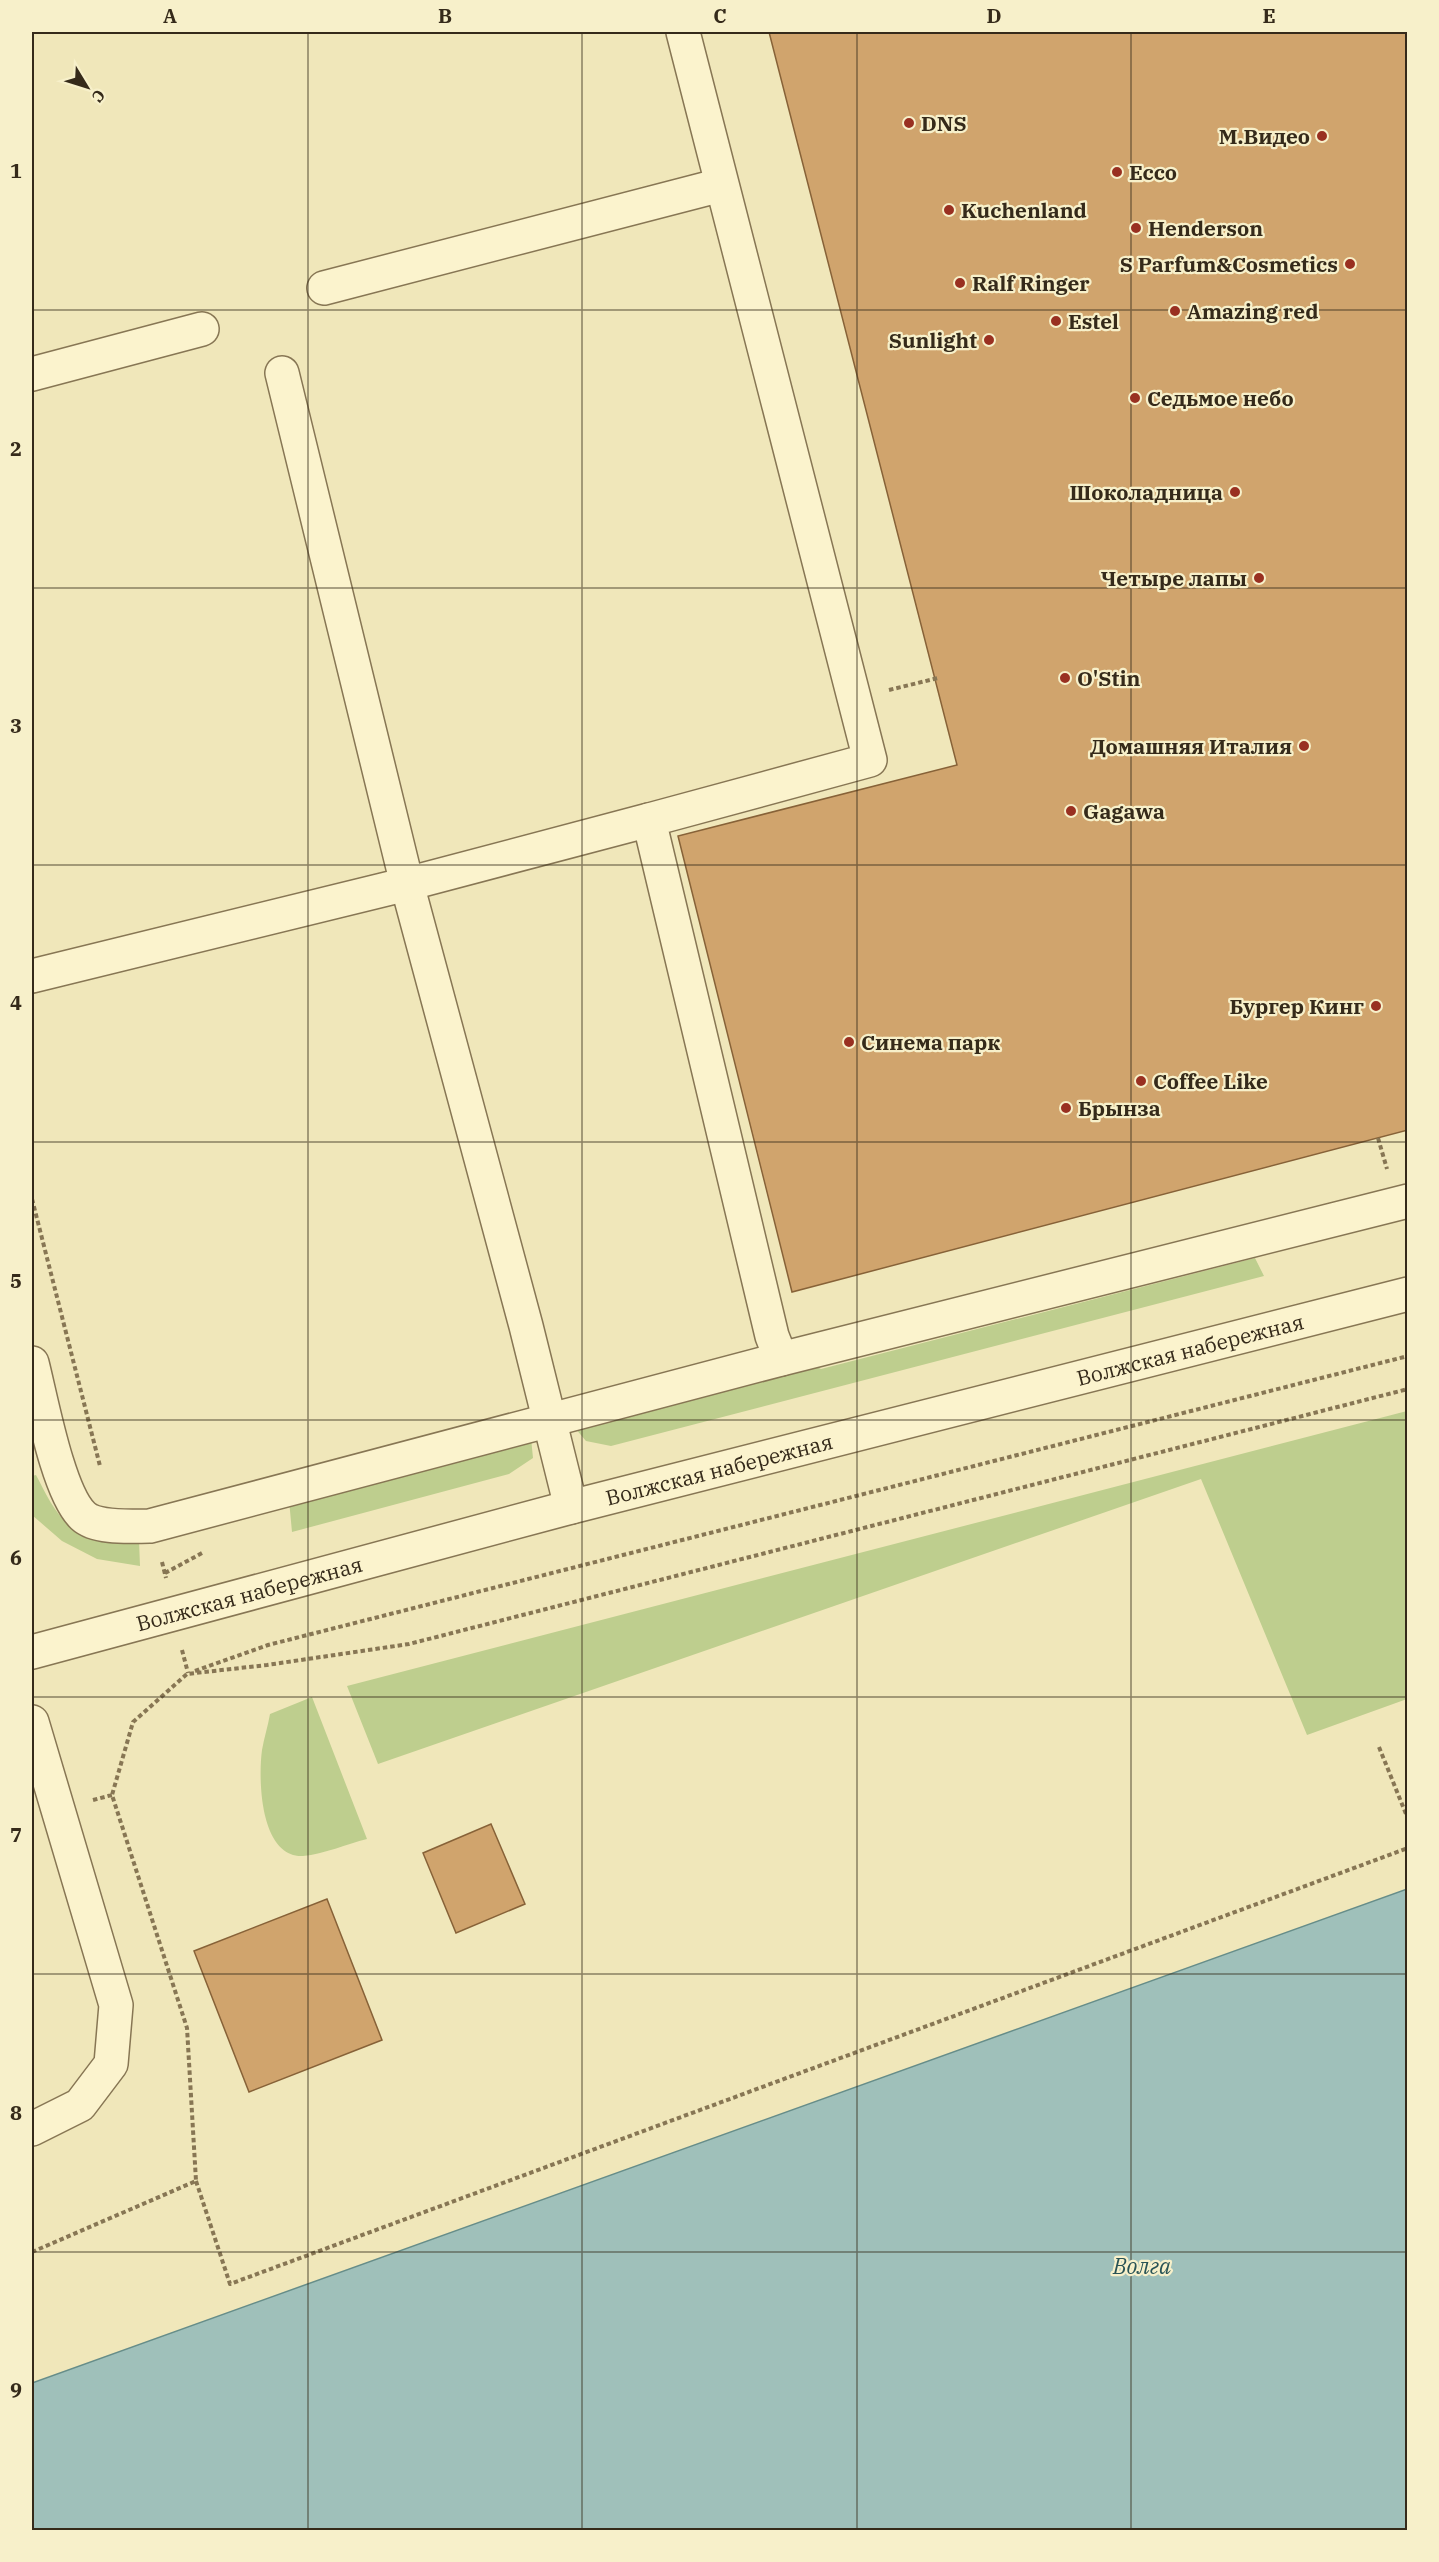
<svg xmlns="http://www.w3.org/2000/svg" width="1439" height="2562" font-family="'IBM Plex Serif',serif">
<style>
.green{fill:#bece8e}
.water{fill:#9fc0ba;stroke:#668d89;stroke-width:1.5}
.building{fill:#d0a46d;stroke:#876238;stroke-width:1.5}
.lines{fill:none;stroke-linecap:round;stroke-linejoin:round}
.minor-casing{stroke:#877654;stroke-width:36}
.path{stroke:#877654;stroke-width:4;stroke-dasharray:4.5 3;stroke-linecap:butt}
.minor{stroke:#fbf3cd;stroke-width:33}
.grid{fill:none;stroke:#352a1a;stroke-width:1.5;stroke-opacity:0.55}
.poi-dot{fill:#993021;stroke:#f7f0ca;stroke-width:2}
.labels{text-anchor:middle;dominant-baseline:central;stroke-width:4.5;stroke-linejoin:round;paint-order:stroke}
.poi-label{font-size:21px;font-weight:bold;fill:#352a1a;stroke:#f7f0ca;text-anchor:start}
.street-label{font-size:21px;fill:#352a1a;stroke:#f7f0ca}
.water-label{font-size:22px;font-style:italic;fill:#285356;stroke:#f7f0ca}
.neatline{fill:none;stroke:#352a1a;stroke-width:2}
.grid-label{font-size:20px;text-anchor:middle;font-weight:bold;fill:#352a1a}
</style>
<rect width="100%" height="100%" fill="#f0e7ba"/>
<path class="green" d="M1255,1258L1264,1276L611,1446L586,1441L575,1428L804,1360L821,1369Z
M1407,1411V1699L1307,1735L1201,1479L378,1764L347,1686Z
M531,1438L533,1458L509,1474L292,1532L289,1500Z
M36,1475C45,1492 55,1514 70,1526C87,1539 119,1539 139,1540L140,1566L97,1559L62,1541L32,1515V1476Z
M312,1697L367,1839C347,1844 324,1854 303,1856C260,1858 258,1779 262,1750C264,1738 268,1726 270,1714Z"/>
<path class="water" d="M1407,1889V2530H32V2383Z"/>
<path class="building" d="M769,32H1408V1130L792,1292L678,836L957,765Z
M491,1824L525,1904L456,1933L423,1853Z
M327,1899L382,2040L249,2092L194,1951Z"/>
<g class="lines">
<defs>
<g id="minor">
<path d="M683,32L870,760L649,820L772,1336L781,1359"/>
<path d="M324,288L721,185"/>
<path d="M282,373L407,884L526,1326L571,1507"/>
<path d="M32,374L202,329"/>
<path d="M32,976L407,884L649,820"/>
<path d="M32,1363C41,1398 58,1493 83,1516C97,1529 132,1526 150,1526L781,1359L1408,1201"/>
<path id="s1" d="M32,1652L571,1507L1408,1294"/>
<path d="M32,1722L116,2005L111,2064L80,2105L32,2129"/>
</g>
</defs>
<use href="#minor" class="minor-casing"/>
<path class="path" d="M889,690L938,678
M1378,1138L1387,1169
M32,1199L100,1466
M162,1562L166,1578
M165,1573L204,1552
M182,1650L188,1673
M195,1671L268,1645L1408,1356
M1379,1747L1408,1819
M93,1800L112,1795
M196,2181L230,2284L1408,1848
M32,2252L196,2181L187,2028L112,1795L133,1722L187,1674L267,1665L409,1644L1408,1389"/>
<use href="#minor" class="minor"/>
</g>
<path class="grid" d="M308,32V2530M582,32V2530M857,32V2530M1131,32V2530M32,310H1408M32,588H1408M32,865H1408M32,1142H1408M32,1420H1408M32,1697H1408M32,1974H1408M32,2252H1408"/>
<g class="poi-dot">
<circle cx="909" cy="123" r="6"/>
<circle cx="1322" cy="136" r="6"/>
<circle cx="1117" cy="172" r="6"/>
<circle cx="949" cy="210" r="6"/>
<circle cx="1136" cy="228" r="6"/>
<circle cx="1350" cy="264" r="6"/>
<circle cx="960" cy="283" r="6"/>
<circle cx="1175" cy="311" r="6"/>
<circle cx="1056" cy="321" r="6"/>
<circle cx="989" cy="340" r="6"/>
<circle cx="1135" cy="398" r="6"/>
<circle cx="1235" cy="492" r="6"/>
<circle cx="1259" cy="578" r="6"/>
<circle cx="1065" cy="678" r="6"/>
<circle cx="1304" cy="746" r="6"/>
<circle cx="1071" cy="811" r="6"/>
<circle cx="1376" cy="1006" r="6"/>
<circle cx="849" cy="1042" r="6"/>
<circle cx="1141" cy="1081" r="6"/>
<circle cx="1066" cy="1108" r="6"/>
</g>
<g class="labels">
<g class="poi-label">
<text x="921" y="123">DNS</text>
<text x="1310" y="136" text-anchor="end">М.Видео</text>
<text x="1129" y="172">Ecco</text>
<text x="961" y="210">Kuchenland</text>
<text x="1148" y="228">Henderson</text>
<text x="1338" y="264" text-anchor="end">S Parfum&amp;Cosmetics</text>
<text x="972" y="283">Ralf Ringer</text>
<text x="1187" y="311">Amazing red</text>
<text x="1068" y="321">Estel</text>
<text x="977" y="340" text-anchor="end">Sunlight</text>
<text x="1147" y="398">Седьмое небо</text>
<text x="1223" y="492" text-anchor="end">Шоколадница</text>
<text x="1247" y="578" text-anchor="end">Четыре лапы</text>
<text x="1077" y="678">O'Stin</text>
<text x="1292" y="746" text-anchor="end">Домашняя Италия</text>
<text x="1083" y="811">Gagawa</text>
<text x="1364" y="1006" text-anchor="end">Бургер Кинг</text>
<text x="861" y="1042">Синема парк</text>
<text x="1153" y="1081">Coffee Like</text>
<text x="1078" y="1108">Брынза</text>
</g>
<g class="street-label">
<text stroke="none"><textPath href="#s1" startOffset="1197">Волжская набережная</textPath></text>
<text stroke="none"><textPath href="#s1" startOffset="711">Волжская набережная</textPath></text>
<text stroke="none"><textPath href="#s1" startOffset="225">Волжская набережная</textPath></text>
</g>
<g class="water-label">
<text x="1142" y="2265">Волга</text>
</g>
</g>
<rect width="1439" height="2562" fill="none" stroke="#f7f0ca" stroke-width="66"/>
<g transform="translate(87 87) rotate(128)" stroke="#f7f0ca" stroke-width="4.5" paint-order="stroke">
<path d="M0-4.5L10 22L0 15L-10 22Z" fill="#352a1a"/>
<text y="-9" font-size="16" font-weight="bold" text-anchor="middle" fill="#352a1a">С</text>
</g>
<rect x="33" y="33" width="1373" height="2496" class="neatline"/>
<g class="grid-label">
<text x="170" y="23">A</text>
<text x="445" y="23">B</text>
<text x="720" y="23">C</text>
<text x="994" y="23">D</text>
<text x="1269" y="23">E</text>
<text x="16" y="178">1</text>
<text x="16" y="456">2</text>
<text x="16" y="733">3</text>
<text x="16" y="1010">4</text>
<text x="16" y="1288">5</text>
<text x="16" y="1565">6</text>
<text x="16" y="1842">7</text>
<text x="16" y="2120">8</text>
<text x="16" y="2397">9</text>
</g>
</svg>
